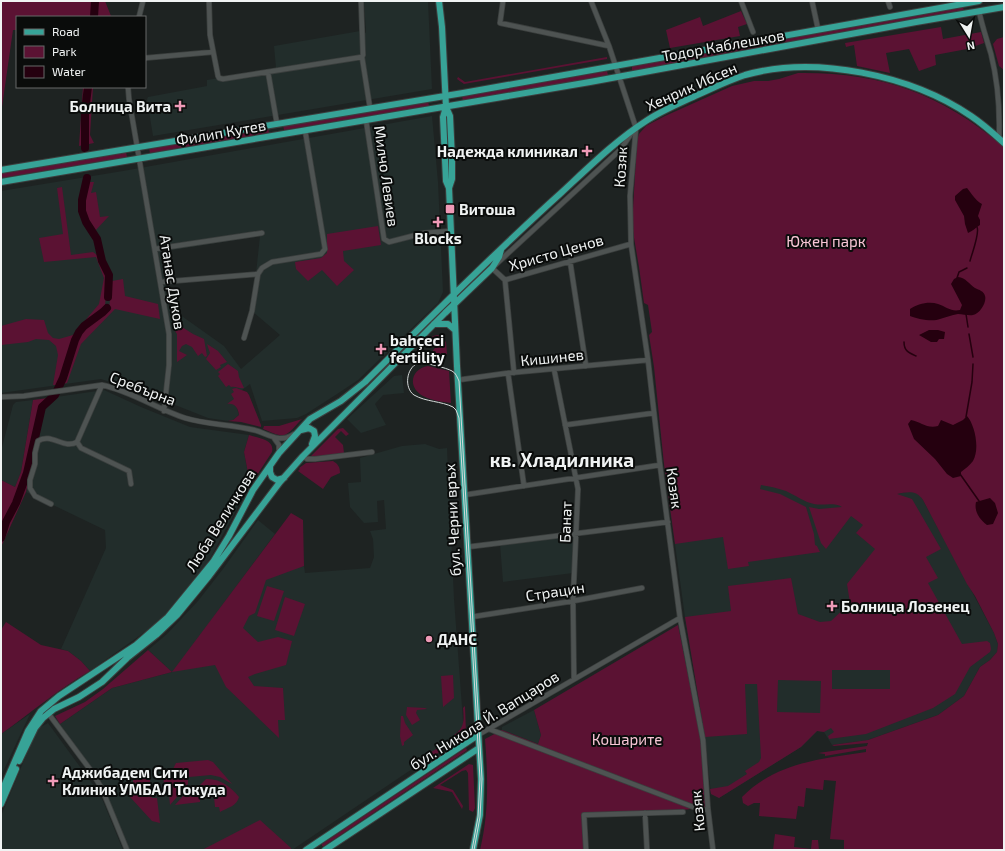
<svg xmlns="http://www.w3.org/2000/svg" width="1005" height="851" font-family="'Exo 2',sans-serif">
<style>
.built{fill:#222d2b;fill-rule:evenodd}
.green{fill:#5b1233;fill-rule:evenodd}
.water{fill:#25000f}
.lines{fill:none;stroke-linecap:round;stroke-linejoin:round}
.stream{stroke:#25000f;stroke-width:1.5}
.river{stroke:#25000f;stroke-width:8}
.minor-casing{stroke:#3b3f3e;stroke-width:6}
.major-casing{stroke:#3b3f3e;stroke-width:8}
.minor{stroke:#4e5352;stroke-width:4.5}
.major{stroke:#37a397;stroke-width:6}
.tram{stroke:#d5d9d9;stroke-width:1}
.poi-dot{fill:#ef9ab7;stroke:#0a0c0b;stroke-width:1.5}
.labels{text-anchor:middle;dominant-baseline:central;stroke-width:4;stroke-linejoin:round;paint-order:stroke}
.street-label{font-size:15px;fill:#f0f3f3;stroke:#0a0c0b}
.poi-label{font-size:15px;font-weight:bold;fill:#f0f3f3;stroke:#0a0c0b;text-anchor:start}
.park-label{font-size:15px;fill:#f9c6d6;stroke:#0a0c0b}
.district-label{font-size:19px;font-weight:bold;fill:#f0f3f3;stroke:#0a0c0b}
</style>
<rect width="100%" height="100%" fill="#1e2322"/>
<path class="built" d="M364,1H428L432,89L153,136L147,99L148,97L207,86V80L276,68L274,46L360,31L366,33Z
M432,116L438,182L443,292L438,303L358,380L337,394L306,414L297,418L262,421L250,384L238,393L235,405L237,408L239,415L233,420L228,421L208,418L145,393L101,379L1,393V191L123,171ZM260,236L252,311L280,335L241,369L224,346L169,307L160,252Z
M402,375L404,393L383,395L375,404L386,425L361,433L347,419L394,376Z
M104,390L141,407L190,427L249,435L244,452L248,473L246,492L207,564L163,619L90,671L81,661L68,651L61,649L106,548L105,530L26,492L43,410L56,397Z
M33,400L21,472L15,487L1,480V451L13,405L16,402Z
M818,407L896,494L912,491L920,495L923,500L994,633L998,644L997,652L990,660L980,667L964,696L938,715L868,740L832,745L824,732L817,731L801,747L719,798L711,794L705,737L685,617L664,464L659,415Z
M425,444L439,449L447,448L454,599L464,734L292,850H127L100,785L60,724L112,688L172,672L148,650L167,634L198,601L223,569L258,520L275,534L173,672L261,573L304,566L305,573L370,568L374,557L373,539L370,531L386,529L384,500L377,501L378,522L364,523L350,507L348,483L361,482L360,458L402,446Z
M575,534L573,573L503,582L500,544Z
M534,710L541,735L538,744L502,730V727Z
M30,714L1,776V777V734Z
M48,723L94,786L103,801L123,850H1V816L37,729Z"/>
<path class="green" d="M1,1H105L111,16L17,17V30H13L1,114Z
M963,7L964,11L632,71V66C742,47 852,26 963,7Z
M741,11L747,24L738,27L740,36L670,48L666,30L700,17L703,26Z
M941,27L943,39L981,32L984,43L967,49L935,55L936,65L919,71L909,49L886,53L890,73L857,66L854,45L846,47L845,43Z
M1004,37V70L999,66L993,44L997,39Z
M607,57V59L464,84L457,79L458,77L465,82Z
M607,71L608,75L463,101L462,96Z
M798,73C881,72 940,93 1004,147V850H844V840L830,839L836,781L824,780L823,790L806,788L804,807L798,806L796,819L759,816L760,803H754L748,806L743,803L742,797C777,762 821,759 866,752V749L825,756V754L818,753L867,746L868,743L834,746L832,745L868,740L938,715L964,696L980,667L990,660L997,652L998,644L994,633L975,596L967,584L923,500C916,490 908,492 897,494L912,499L941,549L926,557L938,578L928,583L962,644L987,641L990,643L991,649L990,652L970,667L955,694L933,708L866,734L829,739L828,736L834,732L831,728L824,732L817,731L801,747L719,798L711,794L710,789L728,786L747,774L745,771L759,762L761,758L757,684H745L747,734L705,737L685,617L731,611L728,586L791,578L798,614L820,622L831,621L850,603L847,584L875,549L856,533L863,525L851,516L826,549L821,543L809,507L819,509L842,507C834,502 823,506 814,504C804,502 795,495 786,491C778,488 769,486 761,485L760,489L780,494L806,507L814,534L815,545L817,546L820,552L748,562L749,566L728,569L723,537L675,544L664,464L654,367L649,335L652,332L648,305L644,303L639,267L632,226L637,140L639,134L646,126L665,116L732,86L754,81H768L779,79ZM832,670H890V689H832ZM778,680L821,681L820,713L777,712Z
M83,87H93L90,135L94,143L79,146Z
M428,101L429,106L284,130L283,125Z
M268,128L269,133L150,153L149,148Z
M126,152L127,157L1,178V172Z
M88,182H94L91,193L96,192L100,217L109,216L94,232C79,215 83,202 88,182Z
M62,187L71,255L93,252C108,262 108,281 106,297C105,302 106,307 102,311C95,320 83,323 77,333C67,348 63,368 58,385H53L58,355L56,346L49,340L36,339L28,342L1,345V326L26,319L44,320L48,333L53,338L59,339L73,335L99,304L104,278L96,257L44,262L39,238L63,234L57,188Z
M378,226L381,245L343,251L344,261L354,270L337,286L322,270L308,281L296,269L295,262L321,258L327,253V234Z
M123,279L125,296L158,304L160,319L115,309L81,344L67,383L62,384L78,339L85,328L105,314L109,309L112,281Z
M174,322L193,334L204,339L207,356L205,357L202,353L198,356L192,347L186,344L182,346L179,351L187,355L177,362V334L175,331Z
M438,335L446,342L447,354L436,361L433,357L429,355L435,348L434,340L429,344L427,342L433,336Z
M207,344L218,351L227,362L220,365L221,367L216,370L206,359L210,353Z
M228,364L238,371L239,377L244,388C239,389 236,386 231,387L229,385L226,387L218,376L220,374L218,372Z
M428,366L449,371L451,403C442,402 431,400 423,396C407,387 411,369 428,366Z
M236,388L247,392L249,395L261,425V427L241,422L228,421L233,420L239,415C238,408 235,403 227,404L234,399L231,394L234,392L232,389Z
M56,397L43,410L26,492L1,547V480L15,487L21,472L33,400Z
M302,419C296,424 288,438 279,435C274,434 269,431 263,429L264,426H279Z
M343,428L349,434L346,436L341,431L335,437L343,445L344,453L309,458L338,429Z
M249,435C258,438 275,439 272,452L246,492L248,473L244,452Z
M333,461C338,464 340,467 340,473L331,477L323,489L298,471L300,469L299,468L306,463Z
M291,513L303,520L304,566L266,580L255,613L249,616L243,628L258,642L278,637L292,641L286,665L255,674L248,677L254,686L283,688L285,720H278L279,738L226,687L215,665L172,672L112,688L60,724L55,716L85,702L103,689L148,650L172,672Z
M267,586L284,591L274,621L257,616Z
M285,597L305,604L294,636L275,630Z
M6,622L41,645L68,651L81,661L90,671C58,689 31,713 1,734V630Z
M678,625L701,740L706,807L683,810L584,814L585,850H480C489,813 488,777 485,739L502,730L538,744L541,735L534,710Z
M453,675L454,698L443,707L441,676Z
M465,706L466,732L463,736L432,757L428,754L456,737L454,735C465,728 464,719 463,708Z
M407,707L425,708L427,709L417,710L416,713L420,720L412,725L406,715Z
M401,716H403L405,723L413,735L404,742V745L402,746L400,736Z
M466,748L467,750L466,751L324,846H322V844Z
M208,760L213,762L232,784L220,777L211,775L189,777L172,771L176,763Z
M469,764L473,765L475,808L473,812L469,810L468,773L466,770L462,771L440,785L453,790L463,806L462,809L452,792L433,788Z
M149,772L152,798H157L160,823L152,821L120,786L133,785V779L142,778V773Z
M170,774L188,780V784L170,805L169,794H165L163,775Z
M206,779C220,778 231,787 239,797C237,806 227,808 220,812L219,807H215L214,797L200,798V802L175,805L191,787L199,786Z
M260,820L291,848V850H202Z
M775,834L795,837L794,847L811,849L812,840H818L819,850H773Z"/>
<path class="water" d="M967,188C972,194 975,200 982,204L978,216L980,220V225C975,228 973,231 968,233L965,224L964,216L955,200V196L963,189Z
M958,277C966,278 969,284 975,288C979,290 984,291 985,296C987,302 980,314 973,315C969,316 963,314 958,314C951,315 947,317 940,319C933,322 917,319 910,316V309C917,304 929,301 938,304C947,307 951,312 960,310L962,305L951,284L954,279Z
M929,330H938L945,332L944,339H939L937,342H931L919,335Z
M967,416C975,425 980,449 973,461C970,465 965,469 961,472V476L953,478L947,474L935,459L914,439L908,424L911,420C921,422 927,429 938,426L941,420L953,425L963,420Z
M990,498L995,503L998,513L993,524L987,525C979,519 974,511 976,502Z"/>
<g class="lines">
<path class="stream" d="M970,261C972,253 980,233 977,227
M957,278L959,272L967,268
M966,314L968,327
M969,334L973,357
M904,342C904,351 909,353 916,356
M966,417L972,382L973,364
M960,474L979,501"/>
<path class="river" d="M94,17L95,1
M85,148V111L88,87
M87,178L82,200V211L86,222L97,239L102,261L109,275L108,297
M1,538L6,522L16,503L27,473L42,407L55,395L63,378L75,340L79,332L84,326L103,312L107,308"/>
<defs>
<path id="minor" d="M209,1L210,35L218,76L219,78L223,79L362,57
M361,1L363,55L362,57L370,108
M503,1L500,23L609,46
M591,1L609,46L636,128L630,196L631,244L648,360L660,465L680,618L703,740L708,809L713,850
M741,1L753,32
M812,1L818,29
M888,1L890,7
M979,11C982,26 987,40 991,54C998,82 1000,110 999,138
M139,17L143,1
M145,58L213,52
M268,72L277,124
M128,87L129,99L169,334V365L164,411
M366,120L384,239L389,242L424,233L451,231
M155,249L262,233
M570,261L586,366
M505,280L492,268L621,149L633,131
M505,280L631,244
M505,280L514,373
M161,282L258,274
M244,338L252,311L258,274L262,268L272,262L321,254L325,249L305,130
M554,369L578,489L573,601L574,679
M508,373L524,486
M458,380L508,373L648,360
M1,397L24,396L102,385C131,391 157,409 185,418C207,425 231,424 254,430C269,434 279,444 294,434
M565,425L654,413
M274,438L279,445V453
M77,442L81,448L129,471L131,484
M303,456L307,459H315L372,452
M464,495L660,465
M51,504L35,496L30,488V480L35,464V453L38,441C51,432 64,450 77,442L102,385
M467,547L668,522
M471,617L573,601L642,588
M48,713L92,772L102,789L127,850
M489,729L701,810L708,809
M478,735L680,618
M645,813L647,850
M586,850L584,815L683,812"/>
<path id="major" d="M439,1L442,27L446,107L443,117L446,181L449,188L457,366L481,779L480,815L473,850
M446,107L450,116L452,159V179L449,188
M1,170L463,93L979,1
M1,182L590,82L916,22L1004,7
M434,324H448L455,330
M301,430L309,428L314,431L315,436L312,444
M270,467V472L272,477L277,480L284,478
M19,761L35,728L43,718L54,709L79,697L102,682L127,658L156,635L177,615L209,576L280,482L303,456L445,313L492,268L499,257L501,250
M1,793L28,731L41,711L59,696L136,645L168,617L213,562L229,536L253,490L279,453L310,419L341,401L365,382C430,318 493,254 561,193C588,168 615,141 646,121C661,111 678,104 695,96C711,89 727,81 745,75C815,55 911,75 971,116C983,124 993,133 1004,143
M1,804L16,769
M306,850L478,735
M325,850L479,748"/>
</defs>
<use href="#minor" class="minor-casing"/>
<use href="#major" class="major-casing"/>
<use href="#minor" class="minor"/>
<use href="#major" class="major"/>
<path class="tram" d="M472,850L478,817L480,779L459,418L456,410L453,407C441,401 426,402 414,395C404,388 406,368 418,363C424,362 447,368 452,371C456,373 457,377 459,381L482,779L480,817L474,850"/>
</g>
<g class="poi-dot">
<path d="M178 100h4v4h4v4h-4v4h-4v-4h-4v-4h4z"/>
<path d="M585 145h4v4h4v4h-4v4h-4v-4h-4v-4h4z"/>
<rect x="445" y="204" width="10" height="10" rx="2"/>
<path d="M436 216h4v4h4v4h-4v4h-4v-4h-4v-4h4z"/>
<path d="M379 343h4v4h4v4h-4v4h-4v-4h-4v-4h4z"/>
<path d="M830 600h4v4h4v4h-4v4h-4v-4h-4v-4h4z"/>
<circle cx="429" cy="639" r="4"/>
<path d="M51 775h4v4h4v4h-4v4h-4v-4h-4v-4h4z"/>
</g>
<g class="labels">
<g class="street-label">
<text transform="translate(723 45) rotate(-10)">Тодор Каблешков</text>
<text transform="translate(691 86) rotate(-24)">Хенрик Ибсен</text>
<text transform="translate(221 132) rotate(-10)">Филип Кутев</text>
<text transform="translate(620 167) rotate(-86)">Козяк</text>
<text transform="translate(387 176) rotate(82)">Милчо Левиев</text>
<text transform="translate(556 252) rotate(-16)">Христо Ценов</text>
<text transform="translate(173 282) rotate(81)">Атанас Дуков</text>
<text transform="translate(552 357) rotate(-6)">Кишинев</text>
<text transform="translate(143 388) rotate(21)">Сребърна</text>
<text transform="translate(675 488) rotate(82)">Козяк</text>
<text transform="translate(220 520) rotate(-58)">Люба Величкова</text>
<text transform="translate(452 520) rotate(-93)">бул. Черни връх</text>
<text transform="translate(565 522) rotate(-88)">Банат</text>
<text transform="translate(555 591) rotate(-9)">Страцин</text>
<text transform="translate(484 720) rotate(-32)">бул. Никола Й. Вапцаров</text>
<text transform="translate(697 811) rotate(-96)">Козяк</text>
</g>
<g class="poi-label">
<text x="171" y="106" text-anchor="end">Болница Вита</text>
<text x="578" y="151" text-anchor="end">Надежда клиникал</text>
<text x="459" y="209">Витоша</text>
<text x="438" y="238" text-anchor="middle">Blocks</text>
<text x="390" y="340">bahçeci<tspan x="390" dy="17">fertility</tspan></text>
<text x="841" y="606">Болница Лозенец</text>
<text x="437" y="639">ДАНС</text>
<text x="62" y="772">Аджибадем Сити<tspan x="62" dy="17">Клиник УМБАЛ Токуда</tspan></text>
</g>
<g class="park-label">
<text x="826" y="241">Южен парк</text>
<text x="627" y="739">Кошарите</text>
</g>
<g class="district-label">
<text x="562" y="459">кв. Хладилника</text>
</g>
</g>
<rect width="1005" height="851" fill="none" stroke="#f0f3f3" stroke-width="4"/>
<rect x="16" y="16" width="130" height="72" fill="#0a0c0b" stroke="#666868"/>
<rect x="24" y="29" width="20" height="6" fill="#37a397" stroke="#666868"/>
<text x="52" y="36" font-size="12" fill="#f0f3f3">Road</text>
<rect x="24" y="46" width="20" height="12" fill="#5b1233" stroke="#666868"/>
<text x="52" y="56" font-size="12" fill="#f0f3f3">Park</text>
<rect x="24" y="66" width="20" height="12" fill="#25000f" stroke="#666868"/>
<text x="52" y="76" font-size="12" fill="#f0f3f3">Water</text>
<g transform="translate(969 36) rotate(169)" stroke="#0a0c0b" stroke-width="3" paint-order="stroke">
<path d="M0-3L7 15L0 10L-7 15Z" fill="#f0f3f3"/>
<text y="-6" font-size="11" font-weight="bold" text-anchor="middle" fill="#f0f3f3">N</text>
</g>
</svg>
